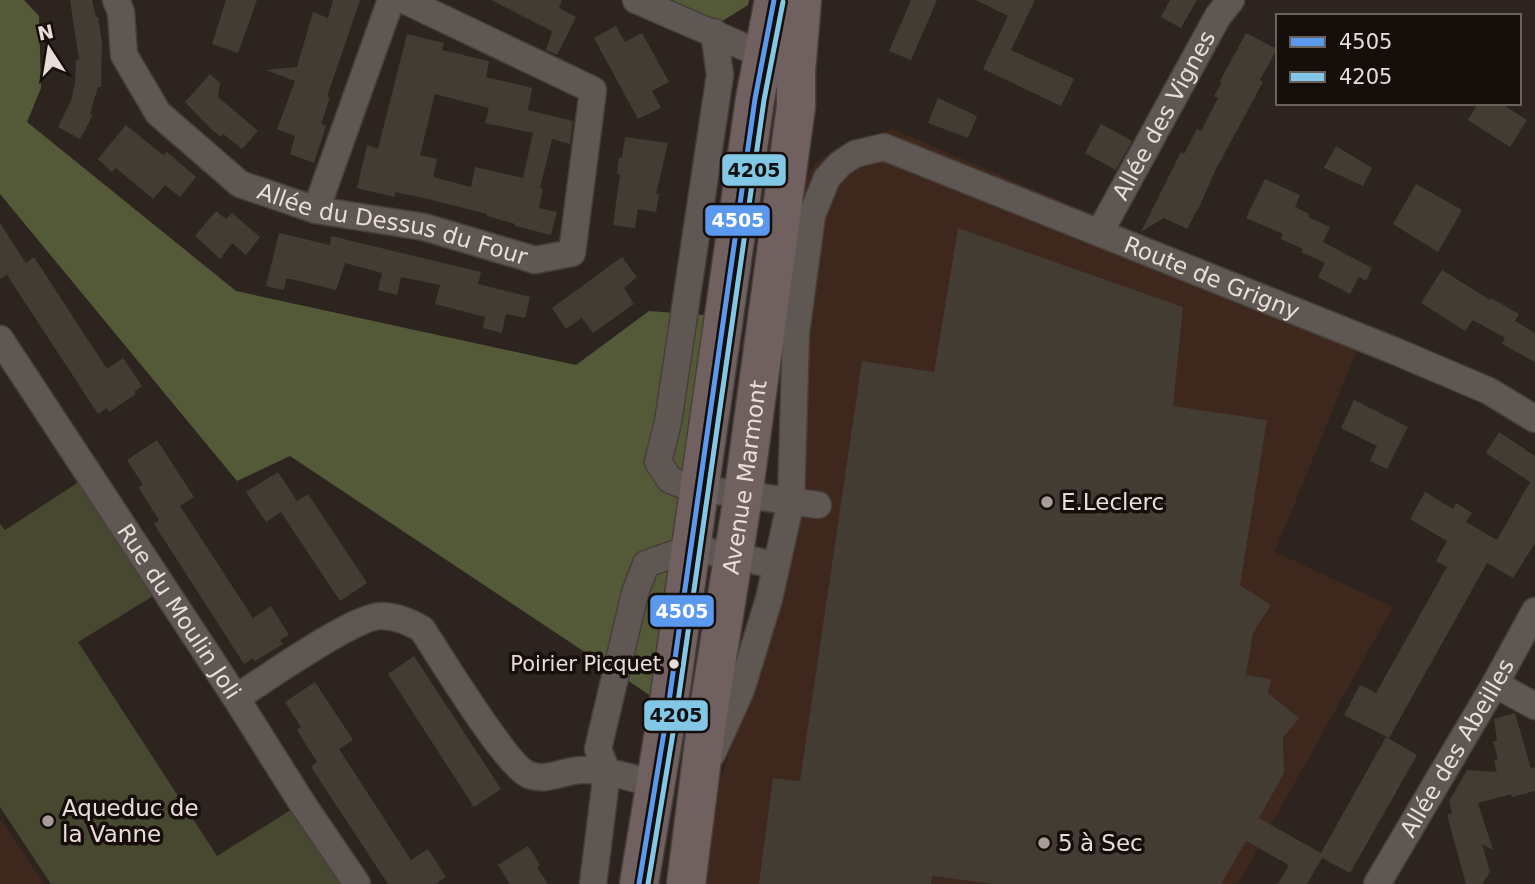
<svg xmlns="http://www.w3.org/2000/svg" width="1535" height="884" font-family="'DejaVu Sans',sans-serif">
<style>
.built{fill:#3e271c}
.green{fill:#464930}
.forest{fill:#545a38}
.building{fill:#433c33;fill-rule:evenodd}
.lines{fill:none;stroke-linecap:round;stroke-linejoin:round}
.street-casing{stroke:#483f3b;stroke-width:29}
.primary-casing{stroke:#483f3b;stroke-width:41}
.street{stroke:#5e5753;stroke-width:26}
.primary{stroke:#706160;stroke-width:38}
.bus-1-casing{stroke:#160e0a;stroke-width:10}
.bus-2-casing{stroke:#160e0a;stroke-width:10}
.bus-1{stroke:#5a99ee;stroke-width:5}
.bus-2{stroke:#82c8e6;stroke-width:5}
.poi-dot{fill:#a89c97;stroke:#160e0a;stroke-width:2.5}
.bus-dot{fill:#e9ddd7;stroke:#160e0a;stroke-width:2.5}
.labels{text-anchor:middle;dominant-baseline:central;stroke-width:7;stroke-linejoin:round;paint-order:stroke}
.bus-label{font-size:21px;fill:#e9ddd7;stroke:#160e0a;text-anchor:end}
.street-label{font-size:23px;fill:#e9ddd7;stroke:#160e0a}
.poi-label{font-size:23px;fill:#e9ddd7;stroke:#160e0a;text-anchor:start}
.line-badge{stroke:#160e0a;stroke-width:2.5}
.badge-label{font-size:19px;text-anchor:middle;font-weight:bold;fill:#fff}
.pale-badge-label{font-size:19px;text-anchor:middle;font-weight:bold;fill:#111}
</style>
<rect width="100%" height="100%" fill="#2e241f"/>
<path class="built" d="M892,129L1365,330L1275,552L1393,607L1238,884H703L713,802L767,641L799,447L793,203L815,163L839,147Z
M0,818L44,884H0Z"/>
<path class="green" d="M88,476L163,590L78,642L217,856L302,803L356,884H51L0,807V524L5,530Z"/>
<path class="forest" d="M0,0H24L39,16L41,88L27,122L236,291L576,365L649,311L715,316L660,702L290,456L237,481L0,194Z
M671,0H749L748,5L721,22L710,20Z"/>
<path class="building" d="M70,0H92L96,17H98L102,42L101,87H98L94,100L90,114L93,115L80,139L58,127L71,101L75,84L76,59L79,60Z
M226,0H257L238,53L212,44Z
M333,0H360L327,97H330L321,124L326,126L314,163L290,154L295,136L277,129L295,81L266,70L297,67L313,12L328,18Z
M491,0H562L559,8L576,17L557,55L546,50L552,31Z
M911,0H937L911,60L889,51Z
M976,0H1035L1011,50L1074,79L1061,106L983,69L1008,16Z
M1170,0H1197L1181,28L1161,17Z
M616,26L625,42L642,33L669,82L652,91L661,108L638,119L594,38Z
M1246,33L1277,49L1260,80L1263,82L1215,171L1200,205L1187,229L1164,218L1141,232L1181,152L1184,154L1197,129L1201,131L1218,98L1214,96L1222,82L1220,81Z
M407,34L444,43L442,50L489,61L486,77L532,88L528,110L573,121L570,144L552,139L540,188L543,189L539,208L557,212L551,235L515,226V224L487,216V214L432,200L396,192L394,197L357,188L367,145L378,149ZM435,94L489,108L485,123L533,133L523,178L475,167L471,187L433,177L437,159L420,155Z
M210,74L220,83L218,97L258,131L242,149L223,134L221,137L211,129L185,102Z
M938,98L977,116L968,138L928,123Z
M1478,103H1500L1527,120L1510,147L1468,120Z
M1101,124L1132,141L1116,170L1085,153Z
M126,125L163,155L167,152L196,177L180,197L165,185L153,199L116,168L112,172L98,159Z
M625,137L668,143L656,194H659L656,212L638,209L635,228L613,225L620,175L617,174L619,158H622Z
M1336,146L1372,168L1363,186L1324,168Z
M1265,179L1300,195L1295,207L1309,214L1308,217L1330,227L1323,242L1372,268L1366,281L1359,277L1350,294L1318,277L1325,263L1301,252L1303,249L1281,239L1283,234L1246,218Z
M1416,184L1462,210L1438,252L1393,224Z
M216,211L226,219L232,213L260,237L246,255L232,243L220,259L195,236Z
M0,223L26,263L34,257L107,369L123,358L142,386L134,392L136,394L109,412L107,408L98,414L7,275L0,279Z
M958,228L1183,307L1173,406L1267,420L1240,585L1271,605L1253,633L1246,675L1271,679L1268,693L1299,718L1283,738L1284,773L1259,818L1321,853L1386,737L1417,755L1350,873L1322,858L1307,884H1278L1289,865L1246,841L1221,884H993L932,876L931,884H759L773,778L800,781L862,361L934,372Z
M279,233L330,245L331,236L481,272L478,284L530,297L525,318L506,314L502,333L483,328L485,317L435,304L440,285L401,277L397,295L378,290L382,273L345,263L336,290L291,279H286L284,290L266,286Z
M622,257L637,277L624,288L634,304L593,333L582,318L566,329L552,308Z
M1442,270L1490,300L1491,298L1519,314L1515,321L1535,333V362L1502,344L1505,338L1473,320L1465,331L1421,303Z
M1354,400L1408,427L1387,469L1370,461L1377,446L1341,428Z
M1499,432L1535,456V543L1513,578L1487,563L1389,738L1344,715L1360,685L1376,693L1447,567L1436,561L1447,541L1410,519L1425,492L1453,509L1456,503L1472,513L1466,522L1497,540L1530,482L1486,453Z
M157,440L194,497L180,506L253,618L271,606L289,635L280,640L283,644L255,661L253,658L244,664L154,524L159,520L138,487L143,485L127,460Z
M278,472L297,501L308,494L367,583L340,601L281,512L266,522L246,492Z
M414,656L501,789L474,807L388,674Z
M315,682L353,740L339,749L411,860L428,849L446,877L436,884H388L311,767L317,762L297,730L301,727L285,702Z
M1515,713L1531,769L1535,767V791L1512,797L1511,794L1478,803L1493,850L1482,844L1490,872L1482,884H1466L1447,815L1452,813L1449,801L1467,770L1497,772L1494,761L1498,759L1493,741H1497L1494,719Z
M528,846L540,865L537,867L548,884H510L498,865Z"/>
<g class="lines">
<defs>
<g id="street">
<path id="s1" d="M116,0L121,12L124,55L158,113L240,184L316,210L424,227L535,260L572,253L593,90L404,0"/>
<path d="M636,0L763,55"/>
<path d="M714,32L720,75L668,422L658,462L670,480L688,487L818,505"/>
<path d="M316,210L391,0"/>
<path id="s2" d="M1100,232L1218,16L1231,0"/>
<path id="s3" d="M0,339L236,698L302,803L357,884"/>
<path d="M1495,684L1535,706"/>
<path d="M236,698C264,680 354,616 381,616C397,616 409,622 422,629C439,655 507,767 529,775C549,782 564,770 582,770C606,769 631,778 655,784"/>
<path id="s4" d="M712,754L741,690L769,599L791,501L796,333L812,215L827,178L840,164L855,154L884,147L1395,351L1489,391L1535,419"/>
<path d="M593,884L607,772L598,749L635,593L646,564L691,548L776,565"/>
<path id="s5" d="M1377,884L1495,684L1535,611"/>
</g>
<g id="primary">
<path d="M639,884L668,708L755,99L774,0"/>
<path id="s6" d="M686,884L706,727L743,496L796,106V71L802,0"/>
</g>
</defs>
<use href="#street" class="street-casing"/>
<use href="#primary" class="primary-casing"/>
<use href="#street" class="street"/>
<use href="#primary" class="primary"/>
<defs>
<path id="bus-1" d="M639,884L668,708L755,99L774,0"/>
<path id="bus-2" d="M648,884L677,709L764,100L783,2"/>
</defs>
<use href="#bus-1" class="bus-1-casing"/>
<use href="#bus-2" class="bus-2-casing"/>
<use href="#bus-1" class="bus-1"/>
<use href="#bus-2" class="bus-2"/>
</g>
<g class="poi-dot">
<circle cx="1047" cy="502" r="7"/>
<circle cx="48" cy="821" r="7"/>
<circle cx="1044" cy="843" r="7"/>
</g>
<circle class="bus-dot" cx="674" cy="664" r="6"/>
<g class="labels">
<g class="bus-label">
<text x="661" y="664">Poirier Picquet</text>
</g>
<g class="street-label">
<text stroke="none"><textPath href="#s2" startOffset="133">Allée des Vignes</textPath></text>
<text stroke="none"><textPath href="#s1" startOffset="390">Allée du Dessus du Four</textPath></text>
<text stroke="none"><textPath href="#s4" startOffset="1013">Route de Grigny</textPath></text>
<text stroke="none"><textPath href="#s6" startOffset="411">Avenue Marmont</textPath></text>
<text stroke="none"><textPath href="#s3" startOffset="326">Rue du Moulin Joli</textPath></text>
<text stroke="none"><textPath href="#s5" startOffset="158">Allée des Abeilles</textPath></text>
</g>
<g class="poi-label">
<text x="1061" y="502">E.Leclerc</text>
<text x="62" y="808">Aqueduc de<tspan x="62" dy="26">la Vanne</tspan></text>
<text x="1058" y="843">5 à Sec</text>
</g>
</g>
<g class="line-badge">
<rect x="721" y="153" width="66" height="34" rx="7" fill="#82c8e6"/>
<rect x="704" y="204" width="67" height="33" rx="7" fill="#5a99ee"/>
<rect x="649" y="594" width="66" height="34" rx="7" fill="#5a99ee"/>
<rect x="643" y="699" width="66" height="33" rx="7" fill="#82c8e6"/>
</g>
<g class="badge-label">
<text x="738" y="227">4505</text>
<text x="682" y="618">4505</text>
</g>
<g class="pale-badge-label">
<text x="754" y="177">4205</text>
<text x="676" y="722">4205</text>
</g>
<rect x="1276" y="14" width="245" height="91" fill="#160e0a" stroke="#6a615c" stroke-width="2"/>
<rect x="1290" y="37" width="35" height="10" fill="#5a99ee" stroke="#6a615c" stroke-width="2"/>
<text x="1339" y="49" font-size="21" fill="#e9ddd7">4505</text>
<rect x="1290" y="72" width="35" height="10" fill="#82c8e6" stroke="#6a615c" stroke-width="2"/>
<text x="1339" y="84" font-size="21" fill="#e9ddd7">4205</text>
<g transform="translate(49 49) rotate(348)" stroke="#160e0a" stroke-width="5" paint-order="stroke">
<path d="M0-5L12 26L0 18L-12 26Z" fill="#e9ddd7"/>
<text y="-10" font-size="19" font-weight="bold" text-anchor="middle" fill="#e9ddd7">N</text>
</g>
</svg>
